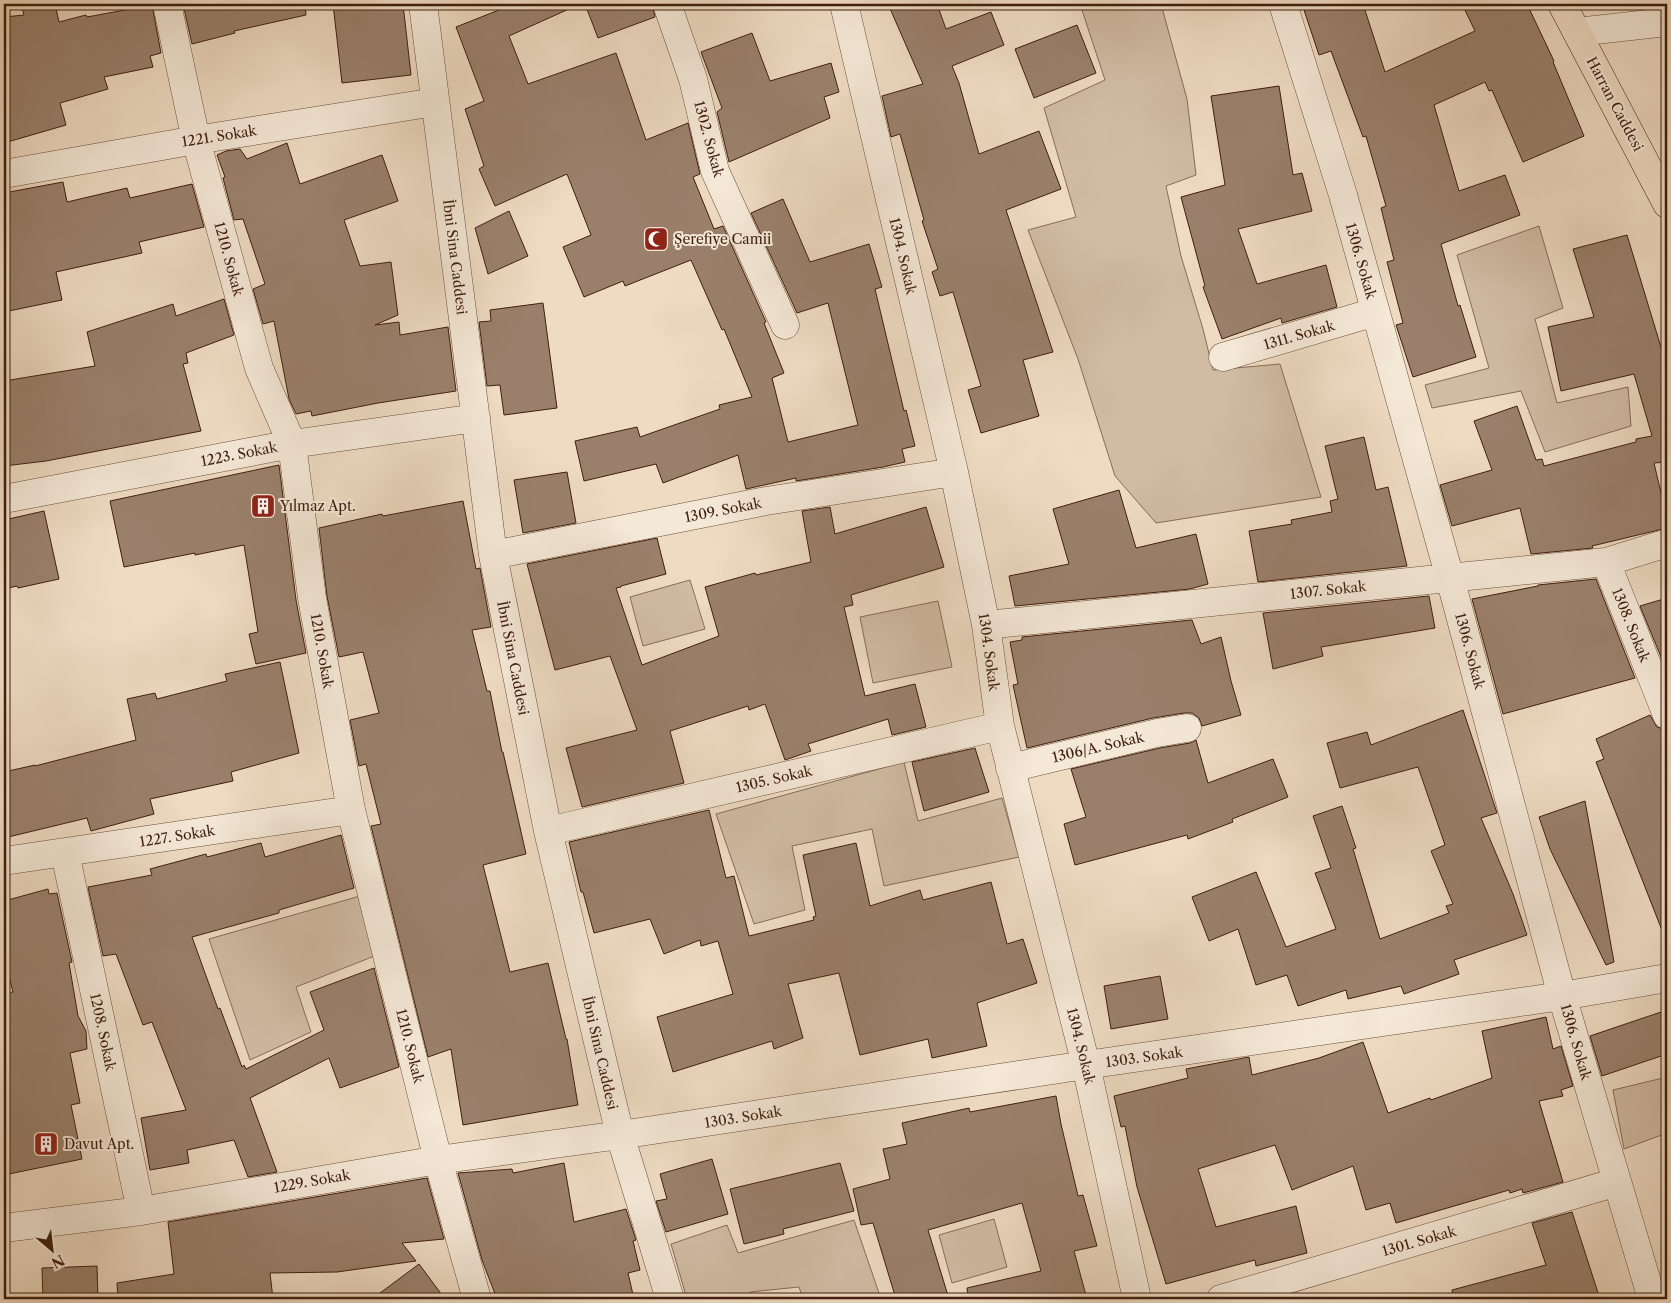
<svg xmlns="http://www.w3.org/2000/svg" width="1671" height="1303" font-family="'Libre Caslon Text',serif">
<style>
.garden{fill:#d0bba3;stroke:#886c58}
.building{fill:#9a806c;stroke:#401e0e}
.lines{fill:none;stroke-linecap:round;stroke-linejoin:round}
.minor-casing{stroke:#6c4d3b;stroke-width:29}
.major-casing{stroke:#401e0e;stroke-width:29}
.minor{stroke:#f4e8d7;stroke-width:28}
.major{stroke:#eedbc2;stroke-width:28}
.labels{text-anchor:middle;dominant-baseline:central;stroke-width:4;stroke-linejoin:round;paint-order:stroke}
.street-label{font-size:14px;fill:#401e0e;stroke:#f4e8d7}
.poi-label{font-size:14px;fill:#401e0e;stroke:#f4e8d7;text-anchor:start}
</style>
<rect width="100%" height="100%" fill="#eedbc2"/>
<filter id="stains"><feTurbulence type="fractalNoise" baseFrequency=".004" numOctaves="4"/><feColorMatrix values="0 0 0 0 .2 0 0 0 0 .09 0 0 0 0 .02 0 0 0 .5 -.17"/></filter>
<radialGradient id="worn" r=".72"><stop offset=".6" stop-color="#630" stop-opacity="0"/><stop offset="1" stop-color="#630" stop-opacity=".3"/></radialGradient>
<path class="garden" d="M1080,4H1161L1187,99L1196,175L1166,186L1181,256L1203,329L1213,370L1280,364L1321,497L1156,523L1115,476L1078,359L1028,230L1076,217L1044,108L1105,80Z
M1539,226L1563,308L1535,319L1557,403L1628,387L1631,426L1545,452L1521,391L1432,408L1425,385L1489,368L1457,255Z
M690,580L705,629L643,646L630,597Z
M938,601L952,667L873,683L860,617Z
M904,762L918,821L1002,798L1019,857L884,886L872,829L792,846L805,910L754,924L716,814Z
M360,896L377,955L296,987L311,1032L250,1060L209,939Z
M1667,1077V1133L1624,1149L1613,1090Z
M994,1219L1007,1267L952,1283L939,1235Z
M854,1220L881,1299H803L799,1287L750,1292L751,1299H687L671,1244L727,1225L738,1253Z"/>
<path class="building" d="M21,4H55L59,22L86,15L87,17L152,5L161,53L150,56L153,67L104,77L108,89L60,103L66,125L4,143V17L24,15Z
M183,4H305L306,15L234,31L235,33L192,44Z
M333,4H403L411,75L342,83Z
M514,4H580L509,36L528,84L616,53L646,140L688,123L700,174L693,177L714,229L723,226L766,322L764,323L784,373L772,378L788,442L858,425L828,303L797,313L751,213L783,199L810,262L869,244L882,287L875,289L904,411L906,410L915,446L902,449L905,462L883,467L796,481V478L746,489L738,455L663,483L656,464L584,481L575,441L637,427L640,437L720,409L719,405L752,397L724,329L722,330L691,260L625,286L623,281L584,297L563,247L591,235L567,174L495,206L479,169L484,166L465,109L484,101L456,27Z
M585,4H652L655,17L598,38Z
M888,4H937L946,29L991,12L1004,45L952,66L959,83L979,154L1039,131L1061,189L1006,210L1053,352L1023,360L1039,416L981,433L968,390L981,386L953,292L940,296L932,272L938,269L922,221L924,220L900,134L891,137L882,96L923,84Z
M1302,4H1363L1385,72L1475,31L1462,4H1527L1554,61L1553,62L1584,136L1523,162L1492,90L1489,91L1485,82L1434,105L1459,191L1505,175L1520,215L1441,244L1458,306L1460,305L1476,357L1413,377L1396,325L1403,323L1387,262L1394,260L1381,208L1386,206L1366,136L1363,137L1331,51L1319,55Z
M1077,25L1096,73L1034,98L1015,49Z
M752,33L770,81L831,63L839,92L824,97L830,118L729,162L717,112L722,108L701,52Z
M1279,86L1293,175L1302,173L1312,211L1238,229L1257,284L1326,265L1337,307L1282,323L1281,318L1222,339L1203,287L1205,286L1181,197L1225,185L1211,96Z
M287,143L300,184L382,155L398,201L344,220L360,266L391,262L398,315L375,325L399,322L400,335L448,327L456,391L378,403L312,416L311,411L296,414L289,399L274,321L263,324L253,289L265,284L243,219L234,220L223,178L225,177L217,155L226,151L240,149L247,159Z
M63,182L67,202L127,188L130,198L192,184L204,227L139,242L142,253L56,272L62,300L4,312V193Z
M509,211L528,256L488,274L475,228Z
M1627,235L1667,367V462L1654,463L1667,519V528L1592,546L1593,548L1531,554L1520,508L1452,526L1440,485L1492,470L1474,421L1517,406L1536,460L1542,459L1544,466L1636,442V439L1652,436L1634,374L1561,391L1548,327L1594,317L1573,249Z
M224,299L234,335L186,353L188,363L183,364L201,431L46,461L4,466V381L95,366L87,332L173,304L176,316Z
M543,303L557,408L504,415L500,385L487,386L479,322L491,321L490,310Z
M1364,437L1376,490L1388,487L1407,566L1258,582L1249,531L1292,524L1291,520L1332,512L1330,501L1338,499L1325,446Z
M279,465L296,600L306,653L256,664L249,634L258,632L244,545L195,555V553L124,567L110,501Z
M567,472L576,523L523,533L514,480Z
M1119,490L1136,548L1196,534L1208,584L1190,589L1015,606L1009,576L1069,564L1053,509Z
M463,501L476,569L480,568L491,627L472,630L487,691H490L502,752H503L526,854L483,865L510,972L548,963L566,1039H567L578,1105L463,1125L451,1049L428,1057L371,826L381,824L366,764L359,766L350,720L379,713L363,652L339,657L327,596L319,528L382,514L383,516Z
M830,507L835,534L926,507L944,567L851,595L853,605L844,607L865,696L915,684L926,727L892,735L888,719L808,744L811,751L785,760L765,704L749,710L748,706L670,731L684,783L582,807L566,748L637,730L610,656L555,670L527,564L657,538L666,574L621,586V587L616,588L642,665L719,636L705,587L755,573L756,575L811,562L802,511Z
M44,511L59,579L18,588L17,586L4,589V520Z
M1596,579L1635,678L1503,714L1472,599L1538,586V585Z
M1429,596L1435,628L1321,647L1323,656L1273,669L1263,613Z
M1667,598V669H1666L1640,606Z
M1192,620L1201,644L1221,637L1231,681L1241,715L1202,726L1199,718L1192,713H1184L1153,718L1027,748L1013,685L1018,684L1010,642L1022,640V637Z
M280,662L299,753L231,772L233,781L150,799L154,814L91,831L87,818L4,838V772L35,765V766L136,740L127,699L155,693L157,699L227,681L225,674Z
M1463,710L1497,813L1481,818L1513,894L1527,935L1454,960L1459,974L1404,994L1401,986L1348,999L1346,990L1298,1006L1287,975L1256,985L1238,929L1209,941L1192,897L1256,872L1286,947L1336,929L1315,873L1331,868L1313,816L1342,806L1356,848L1353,849L1380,939L1449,913L1446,906L1453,904L1431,851L1445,845L1418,767L1340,788L1327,743L1367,732L1371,745Z
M1650,715L1657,727L1667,730V938H1665L1596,762L1604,759L1596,739Z
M1196,740L1208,783L1273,759L1288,797L1232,819L1233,822L1188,839L1187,835L1075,865L1064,824L1086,817L1071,769L1160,748L1190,743Z
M975,748L989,792L924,811L912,762Z
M1585,801L1614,962L1606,965L1550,849L1539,817Z
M709,810L726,878L734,876L749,936L814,920L813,917L816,916L803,855L856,843L870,906L920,890L923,900L991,882L1007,944L1023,939L1037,983L977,1003L987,1046L932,1058L928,1039L860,1055L839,973L788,984L803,1038L774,1049L772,1041L673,1072L657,1017L733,994L718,941L701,946L700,940L664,954L650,919L594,933L583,892H581L569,842Z
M341,835L354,888L279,910V913L192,937L218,1009L220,1008L242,1067L244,1065L246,1069L324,1030L310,992L374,968L399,1067L340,1088L329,1058L250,1098L277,1172L248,1177L234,1140L187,1150L189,1163L150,1170L141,1118L186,1110L152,1022L143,1025L116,954L103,956L88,887L152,875L150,869L206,854L207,857L261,843L265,857Z
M48,889L49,894L57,893L72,962L69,963L78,1016L86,1031L87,1049L70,1053L80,1103L71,1105L82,1159L4,1175V993L13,992L4,959V901Z
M1160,976L1168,1019L1111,1029L1104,986Z
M1667,1010V1054L1602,1076L1590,1036Z
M1546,1017L1553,1049L1561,1046L1573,1086L1561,1090L1563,1096L1539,1101L1563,1182L1523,1193L1522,1189L1510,1193L1509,1190L1396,1223L1390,1203L1366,1210L1353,1166L1292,1190L1275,1145L1198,1169L1216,1227L1296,1206L1307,1253L1256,1266L1255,1260L1166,1284L1137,1187L1125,1126L1121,1127L1114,1096L1188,1078L1186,1069L1249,1057L1252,1075L1319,1058L1363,1042L1388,1113L1430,1098L1431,1100L1492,1078L1482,1031Z
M1056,1096L1061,1124L1078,1196L1083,1195L1097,1246L1074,1251L1087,1299H968L967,1288L1041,1271L1022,1203L928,1230L949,1299H896L873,1223L861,1225L853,1189L890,1179L883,1149L907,1144L902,1123L969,1108L970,1112Z
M712,1159L728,1214L666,1232L656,1201L667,1199L660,1174Z
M564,1163L574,1222L626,1209L636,1240L633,1241L640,1270L628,1273L634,1299H497L482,1260L458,1173L512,1169L513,1173Z
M840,1163L854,1211L783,1229L784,1234L744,1244L730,1189Z
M427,1178L444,1239L402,1243L416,1261L337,1272L270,1273L273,1299H118L117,1283L174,1274L168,1222Z
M1572,1212L1600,1299H1453L1452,1290L1546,1265L1532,1223Z
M419,1264L445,1299H372Z
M97,1266L98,1299H43L42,1268Z"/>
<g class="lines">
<defs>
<path id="minor" d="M167,4L196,140L259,368L292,444L312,598L351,810L438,1160L477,1299
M423,4L493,555L548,831L620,1135L670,1299
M667,4L693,79L715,171L785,325
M844,4L954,472L986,625L1000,726L1086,1065L1137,1299
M1283,4L1343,195L1450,578L1562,996L1652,1299
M1577,32L1667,22
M4,174L196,140L435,102
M1223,357L1375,312
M4,499L292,444L476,418
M493,555L766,501L954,472
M1606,562L1667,715
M986,625L1606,562L1667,543
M1010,768L1157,733L1187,728
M548,831L1000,726
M65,853L141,1211
M4,861L351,810
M4,1228L141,1211L438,1160L620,1135L1086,1065L1562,996L1667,978
M1221,1299L1617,1182"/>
<path id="major" d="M1562,4L1667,204"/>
</defs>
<use href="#minor" class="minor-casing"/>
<use href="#major" class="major-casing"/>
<use href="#minor" class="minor"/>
<use href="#major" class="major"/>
</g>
<defs>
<symbol id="mosque-square" viewBox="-11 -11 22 22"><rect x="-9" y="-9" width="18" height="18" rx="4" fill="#8f2418" stroke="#f4e8d7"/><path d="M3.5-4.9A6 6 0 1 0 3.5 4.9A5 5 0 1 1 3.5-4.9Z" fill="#fff"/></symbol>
<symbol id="building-square" viewBox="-11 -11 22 22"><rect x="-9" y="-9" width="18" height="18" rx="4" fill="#8f2418" stroke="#f4e8d7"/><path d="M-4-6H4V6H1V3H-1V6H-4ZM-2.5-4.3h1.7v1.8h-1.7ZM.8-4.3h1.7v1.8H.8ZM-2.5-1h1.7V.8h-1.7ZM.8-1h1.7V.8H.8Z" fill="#fff"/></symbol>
</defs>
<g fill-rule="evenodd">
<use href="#mosque-square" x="642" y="225" width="28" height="28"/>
<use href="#building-square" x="249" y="492" width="28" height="28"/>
<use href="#building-square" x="32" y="1130" width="28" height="28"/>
</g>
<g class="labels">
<g class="street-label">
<text transform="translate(1615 104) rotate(62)">Harran Caddesi</text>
<text transform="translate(219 136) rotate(-9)">1221. Sokak</text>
<text transform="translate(709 139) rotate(75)">1302. Sokak</text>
<text transform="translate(903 256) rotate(77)">1304. Sokak</text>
<text transform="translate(455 257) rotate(83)">İbni Sina Caddesi</text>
<text transform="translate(229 259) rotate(75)">1210. Sokak</text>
<text transform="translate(1361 261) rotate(74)">1306. Sokak</text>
<text transform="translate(1299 335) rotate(-16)">1311. Sokak</text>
<text transform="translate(239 454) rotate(-11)">1223. Sokak</text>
<text transform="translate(723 510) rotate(-11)">1309. Sokak</text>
<text transform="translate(1328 590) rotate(-6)">1307. Sokak</text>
<text transform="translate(1631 625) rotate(68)">1308. Sokak</text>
<text transform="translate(322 651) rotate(80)">1210. Sokak</text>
<text transform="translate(1470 651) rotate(75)">1306. Sokak</text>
<text transform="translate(989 652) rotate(82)">1304. Sokak</text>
<text transform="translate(513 658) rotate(79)">İbni Sina Caddesi</text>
<text transform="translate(1098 747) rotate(-13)">1306/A. Sokak</text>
<text transform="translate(774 779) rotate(-13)">1305. Sokak</text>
<text transform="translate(177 836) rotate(-9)">1227. Sokak</text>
<text transform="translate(103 1032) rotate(78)">1208. Sokak</text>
<text transform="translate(1576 1042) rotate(74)">1306. Sokak</text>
<text transform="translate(410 1046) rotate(76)">1210. Sokak</text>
<text transform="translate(1081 1046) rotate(76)">1304. Sokak</text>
<text transform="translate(600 1053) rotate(77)">İbni Sina Caddesi</text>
<text transform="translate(1144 1057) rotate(-8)">1303. Sokak</text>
<text transform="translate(743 1117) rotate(-9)">1303. Sokak</text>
<text transform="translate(312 1181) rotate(-10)">1229. Sokak</text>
<text transform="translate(1419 1241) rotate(-16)">1301. Sokak</text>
</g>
<g class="poi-label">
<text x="674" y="239">Şerefiye Camii</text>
<text x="280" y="506">Yılmaz Apt.</text>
<text x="64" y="1144">Davut Apt.</text>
</g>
</g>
<rect width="1671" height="1303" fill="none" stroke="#eedbc2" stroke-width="20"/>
<rect x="5" y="5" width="1661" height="1293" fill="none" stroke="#401e0e" stroke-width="2.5"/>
<rect x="10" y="10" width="1651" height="1283" fill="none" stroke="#401e0e"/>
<g transform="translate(52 1250) rotate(152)" stroke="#f4e8d7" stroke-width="4" paint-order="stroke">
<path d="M0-4L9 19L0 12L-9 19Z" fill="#401e0e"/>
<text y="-8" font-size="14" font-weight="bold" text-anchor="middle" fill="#401e0e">N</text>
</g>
<rect width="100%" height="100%" filter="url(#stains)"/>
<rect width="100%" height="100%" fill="url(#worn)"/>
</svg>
